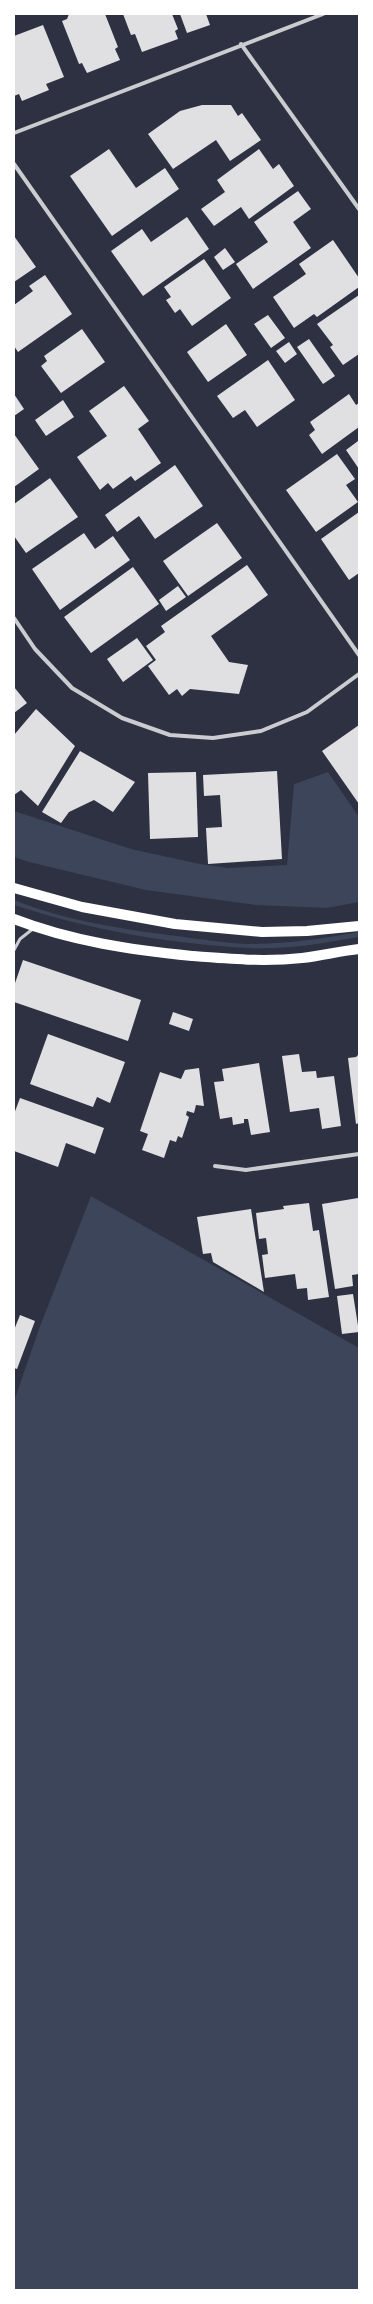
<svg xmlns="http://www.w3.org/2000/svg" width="373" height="2304" font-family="'Sofia Sans Condensed',sans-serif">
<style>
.green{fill:#3c4559}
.building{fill:#e0e0e3}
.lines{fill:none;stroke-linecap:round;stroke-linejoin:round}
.service{stroke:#caccd0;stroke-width:3}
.minor{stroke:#caccd0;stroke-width:4}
.primary{stroke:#fff;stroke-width:10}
</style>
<rect width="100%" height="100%" fill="#2d3142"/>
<path class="green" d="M328,772L359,817V902L327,908L256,905L146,890L29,862L14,857V811L131,849L200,864L228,868L287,865L294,784Z
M14,900C66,921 122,929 177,936C200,939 224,943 247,944C284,944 322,939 359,932V937C324,943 286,950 250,948C170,944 90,930 14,905Z
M91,1196L359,1348V2290H14V1401L39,1329Z"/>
<path class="building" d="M69,14H105L118,47L115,49L120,60L87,73L82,63L79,64L62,21L67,19Z
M123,14H172L178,29L175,31L178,39L142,52L135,34L131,35Z
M180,14H206L210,25L187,33Z
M43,25L64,77L46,84L49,90L22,101L19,94L14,96V36Z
M202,105H231L238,116L242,113L261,140L230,161L216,140L173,169L148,134L180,111Z
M109,149L136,188L165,168L179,189L112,236L70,176Z
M259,149L273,169L279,164L294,186L249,219L241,207L214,226L201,209L225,192L217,180Z
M298,191L311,209L293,222L311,248L253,289L236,264L268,242L254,222Z
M187,217L209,249L143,296L111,251L142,229L151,242Z
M14,236L36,267L14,282Z
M333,240L359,278V287L317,317L314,314L294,328L273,297L306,274L299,264Z
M225,248L235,262L223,270L214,257Z
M204,259L231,298L192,326L180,309L175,313L166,300L171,297L164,287Z
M45,275L72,314L18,352L14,346V305L33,291L29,286Z
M359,295V354L343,365L330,347L333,345L317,324Z
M268,315L285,338L271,348L254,324Z
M226,324L247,355L208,382L187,352Z
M82,329L105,362L61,393L41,366L47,361L44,356Z
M309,339L335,376L323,384L297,347Z
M289,342L297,354L285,363L276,351Z
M268,360L295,400L257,427L245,410L233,418L217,396Z
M124,386L149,421L138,429L161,463L135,481L131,476L113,489L108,483L100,490L77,457L107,436L89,411Z
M14,394L24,409L14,416Z
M349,394L356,405L359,403V427L322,454L309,435L315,430L310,422Z
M63,400L74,417L46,436L35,420Z
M14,434L39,469L14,487Z
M358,441L359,442V469L346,450Z
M337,454L355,479L346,485L358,502L316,532L286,490Z
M175,465L203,506L155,539L139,516L117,532L105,515Z
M50,478L78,517L26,553L14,536V504Z
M359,512V573L349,580L321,539Z
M217,523L242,558L188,596L163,561Z
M84,533L95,549L113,536L130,560L60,610L32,569Z
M247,565L268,595L211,636L229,662L248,665L239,694L190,689L182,696L177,689L169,695L148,666L156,660L146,646L165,632L161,626Z
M133,567L159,604L91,653L64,617Z
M178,586L186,597L166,611L159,600Z
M137,638L153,660L123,682L107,659Z
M14,687L27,703L14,713Z
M36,709L75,746L38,806L21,790L14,795V735Z
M359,725V804L322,751Z
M80,751L135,782L113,812L94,800L69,812L61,823L42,812Z
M277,771L282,859L208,864L206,828L222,827L220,795L204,796L203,775Z
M196,772L198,837L150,839L148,773Z
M23,960L141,1000L128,1041L14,1002V986Z
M173,1012L193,1019L189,1031L169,1024Z
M48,1034L125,1062L110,1103L97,1097L93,1107L30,1084Z
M299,1054L302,1072L316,1071L317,1078L334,1076L341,1126L322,1129L319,1108L290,1112L282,1056Z
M359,1054V1123L356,1124L348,1058L356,1057Z
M259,1063L270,1132L251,1135L248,1119H244V1123L233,1125L232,1117L220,1119L214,1082L224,1081L222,1069Z
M199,1068L204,1106L196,1105L194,1113L187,1111L186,1115L189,1117L182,1138L178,1136L176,1142L170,1140L164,1158L142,1150L148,1134L140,1131L160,1072L181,1079L185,1070Z
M20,1098L104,1128L95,1154L66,1143L58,1167L14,1151V1114Z
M358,1198L359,1274L352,1275L353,1286L335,1289L322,1204Z
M309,1203L313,1231L319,1230L329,1297L308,1300L307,1288L297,1289L295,1274L265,1278L262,1255L268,1254L266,1238L259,1239L256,1213L284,1209L283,1206Z
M251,1209L264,1292L213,1262L211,1253L203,1254L197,1217Z
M353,1294L359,1332L342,1334L337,1296Z
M20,1315L35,1321L17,1369L14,1368V1330Z"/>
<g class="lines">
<path class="service" d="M14,950L20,939L34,928"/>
<path class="minor" d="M241,44L359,209
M14,133L323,14
M14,164L359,655
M14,618L35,649L72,688L122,718L170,735L213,738L261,731L307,712L359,674
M215,1166L246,1170L359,1154"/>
<path class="primary" d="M14,888L82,907L175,924L262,932L307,931L359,926
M14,919C71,941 131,950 192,956C229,959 265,962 302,958C321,956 340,951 359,949"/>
</g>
<rect width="373" height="2304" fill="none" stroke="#ffffff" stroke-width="30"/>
</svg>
